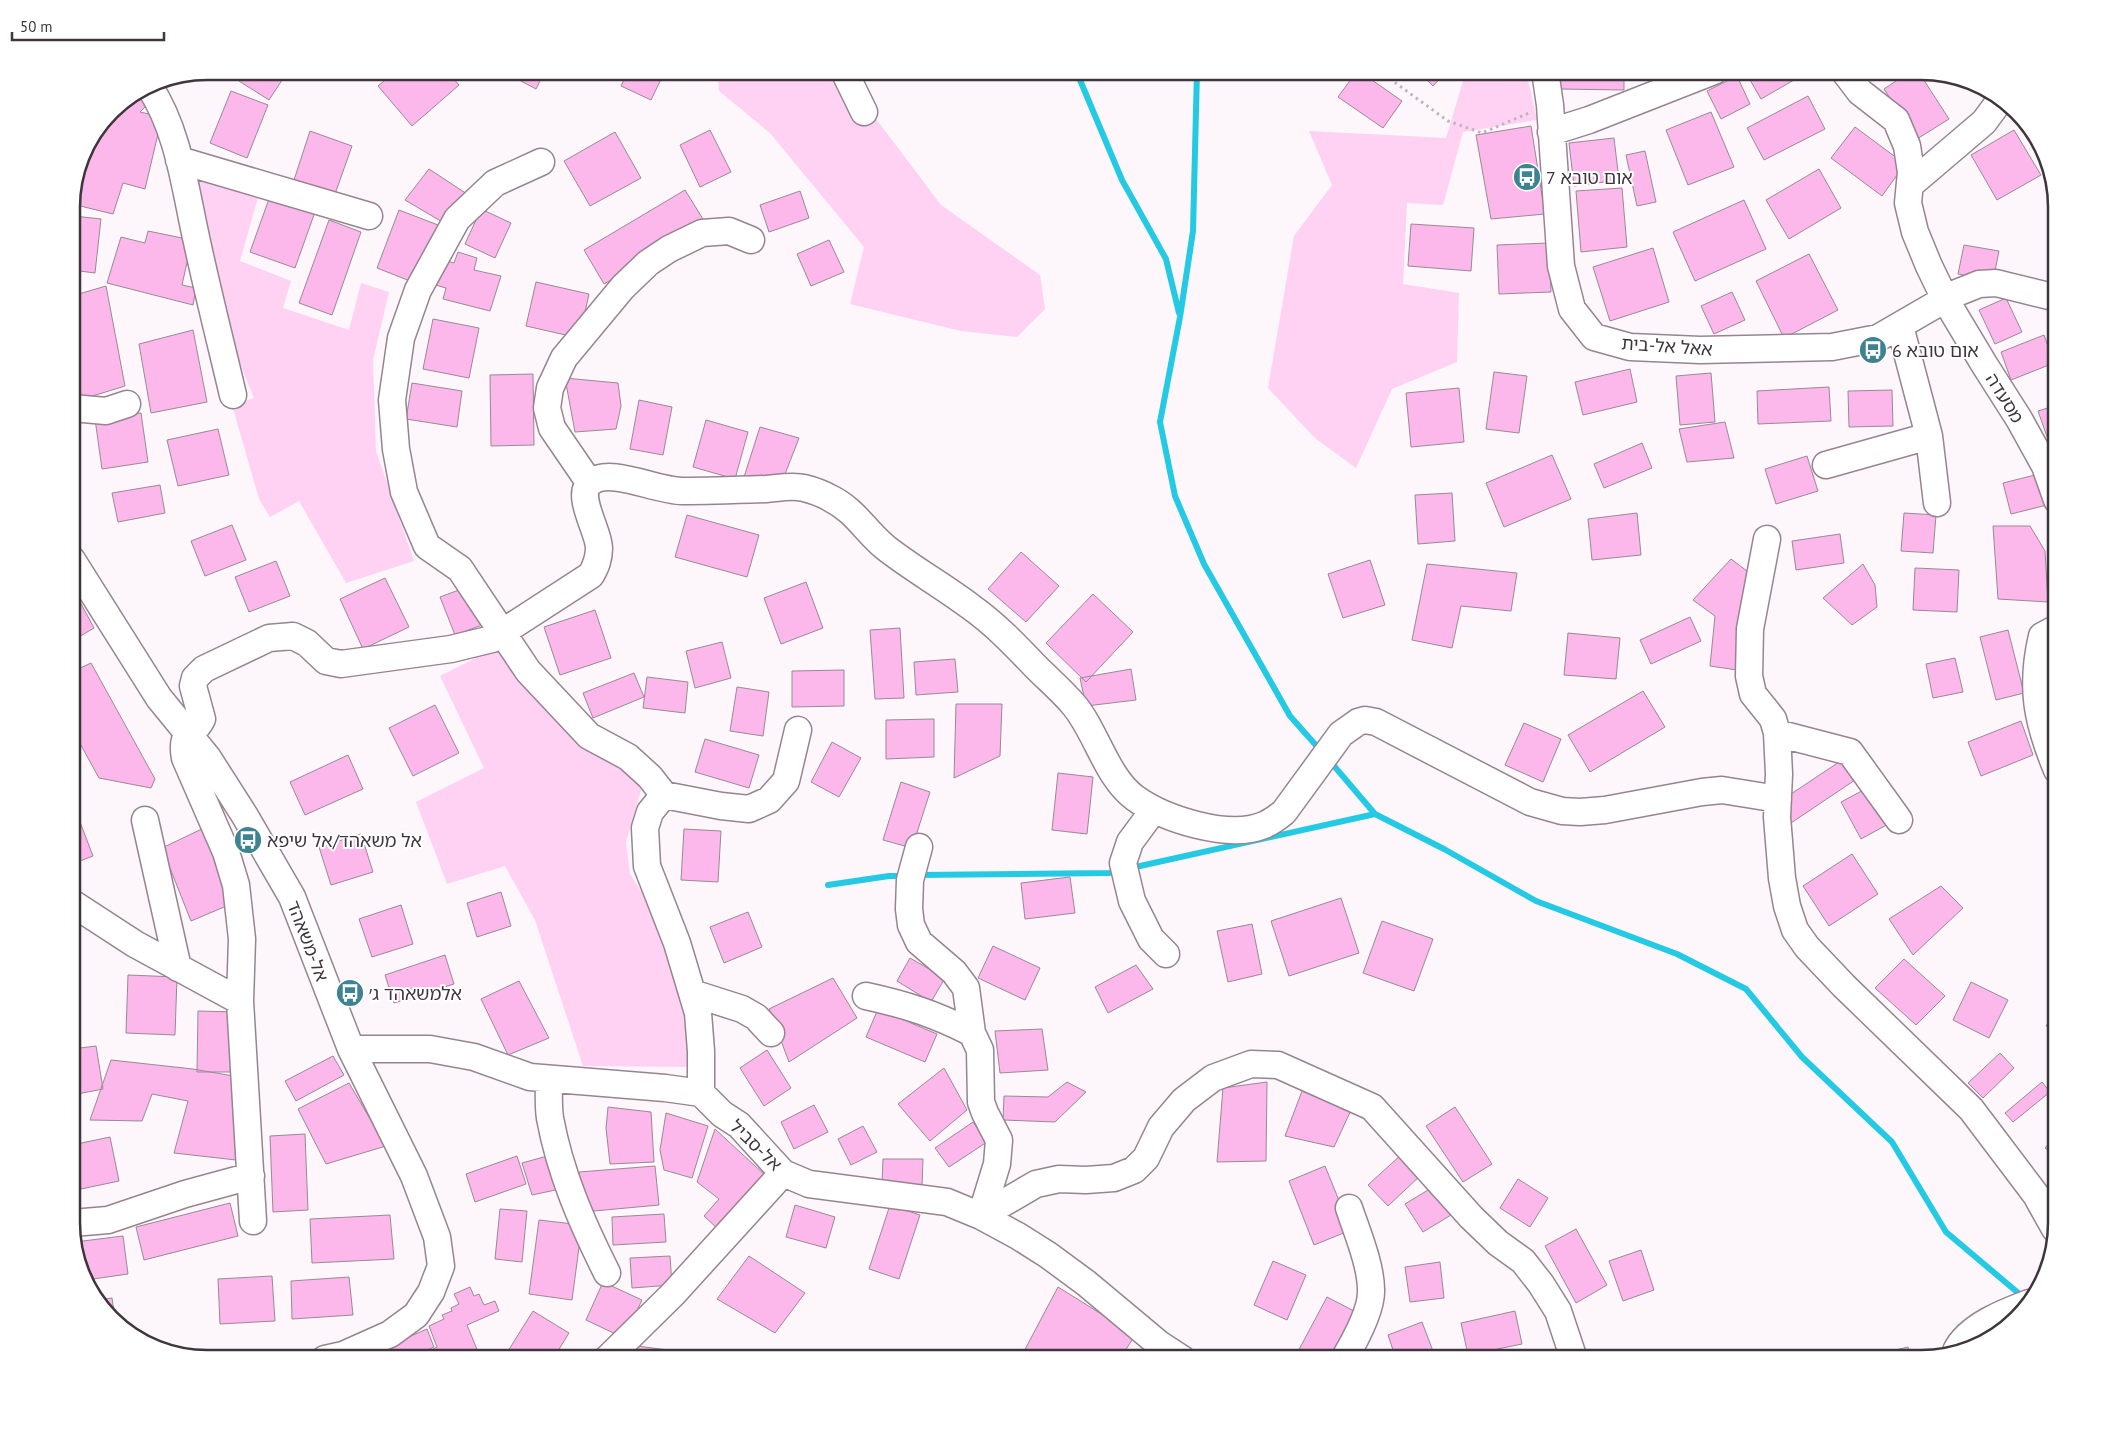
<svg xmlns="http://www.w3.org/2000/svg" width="2128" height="1430" font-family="'PT Sans','Noto Sans Hebrew',sans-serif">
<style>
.green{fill:#ffd1f3}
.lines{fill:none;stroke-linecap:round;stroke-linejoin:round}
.stream{stroke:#24cae3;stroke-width:6}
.building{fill:#fcb7eb;stroke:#9a8995}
.minor-casing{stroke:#968591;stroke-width:29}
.path{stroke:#beb6bc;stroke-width:3;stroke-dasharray:2.5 4;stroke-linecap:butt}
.minor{stroke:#fff;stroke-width:26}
.labels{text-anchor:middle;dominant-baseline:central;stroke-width:4;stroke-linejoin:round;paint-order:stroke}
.poi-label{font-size:18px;fill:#3e363c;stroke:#fff;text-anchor:start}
.street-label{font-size:18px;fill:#3e363c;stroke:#fff}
.rim{fill:none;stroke:#3e363c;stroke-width:2.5}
</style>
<rect width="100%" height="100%" fill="#fdf6fb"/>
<path class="green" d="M718,71H840L941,205L1040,275L1045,309L1017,337L961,331L850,304L864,247L770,133L719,91Z
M1466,71H1526L1537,120L1463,132L1443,205L1407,203L1403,284L1459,293L1457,362L1392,389L1356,468L1315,438L1268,388L1294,236L1332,185L1309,131L1446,138Z
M190,173L259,194L240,261L291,281L283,308L349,330L361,283L389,292L373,360L376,451L414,561L346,583L299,501L270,517L259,499L232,405L254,398L232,344Z
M497,647L518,678L561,727L586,743L624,760L641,790L626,842L630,874L656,914L688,978V1067L583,1066L535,920L505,866L447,884L416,802L484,768L440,676Z"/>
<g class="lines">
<path class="stream" d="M1072,71L1080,80L1122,180L1166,259L1179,313
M1197,71L1193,231L1180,317L1160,422L1175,496L1204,564L1290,716L1321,751
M1329,760L1375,814L1444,849L1536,901L1677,954L1746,989L1802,1057L1892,1142L1946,1232L2023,1297
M1131,868L1375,814
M919,875L1109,873L1118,871
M828,885L889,876H906"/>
</g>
<path class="building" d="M245,71H288L269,100L239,81Z
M396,71H447L459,85L412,126L378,86Z
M502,71H545L536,89Z
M628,71H665L651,100L621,86Z
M1357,71H1359L1402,101L1383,128L1338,97Z
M1418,71H1447L1433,86Z
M1559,71H1624V90L1559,89Z
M1748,71H1789L1794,80L1761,99L1746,73Z
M1911,71H1918L1949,119L1917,139L1884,89Z
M1737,76L1750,104L1721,119L1707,91Z
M231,91L268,105L247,158L210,143Z
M139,92L146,106L140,112L162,117L145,189L123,183L113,214L72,204L82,155L111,111L117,107H121L120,105Z
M1808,96L1825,129L1764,160L1747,128Z
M1711,112L1734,167L1688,185L1666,130Z
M1531,126L1545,214L1491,219L1476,135Z
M1855,127L1905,164L1882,196L1831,158Z
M710,130L731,172L700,187L680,145Z
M2014,130L2041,175L1997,200L1971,155Z
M310,131L352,146L335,194L294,180Z
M615,132L641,178L590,206L564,161Z
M1614,138L1619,180L1574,186L1569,143Z
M1645,151L1656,202L1637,206L1626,155Z
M429,169L467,194L444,223L405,200Z
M1819,169L1841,208L1789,239L1766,200Z
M1622,188L1627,247L1581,252L1576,191Z
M685,190L706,224L604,284L584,250Z
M800,191L809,218L769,232L760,205Z
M270,196L315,212L295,268L250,252Z
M1744,200L1766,249L1695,281L1673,232Z
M481,209L511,223L495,258L465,244Z
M399,210L438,225L415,283L377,268Z
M74,216L101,219L95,273L72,270V236Z
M329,220L361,232L332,315L299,303Z
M1411,224L1474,228L1471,271L1408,266Z
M148,231L192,240L182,285L196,288L193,305L107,283L121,237L145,243Z
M829,240L844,272L811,286L797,254Z
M1549,243L1551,292L1499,294L1497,245Z
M1964,245L1999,251L1993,281L1958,274Z
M1653,248L1669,302L1610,321L1593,267Z
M458,252L477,258L474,270L501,276L490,311L443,299L446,288L432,284L441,259L454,263Z
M1809,254L1838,310L1784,338L1756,281Z
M536,282L589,294L579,338L526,326Z
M106,286L125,386L73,402L72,392V296Z
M1732,292L1745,320L1714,334L1701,306Z
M2006,298L2022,332L1995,344L1979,310Z
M433,319L479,328L469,378L423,369Z
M193,330L207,402L151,413L139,344Z
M2044,335L2054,363L2011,380L2001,352Z
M1630,369L1637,402L1583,415L1575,382Z
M1494,372L1527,376L1519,433L1486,429Z
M1711,373L1715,422L1680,425L1676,376Z
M533,374L534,445L491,446L490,375Z
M565,378L618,383L621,406L616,429L575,432Z
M412,383L462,391L457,427L406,419Z
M1829,387L1831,421L1758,424L1757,391Z
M1459,388L1464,442L1411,447L1406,393Z
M1892,390L1893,426L1849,427L1848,391Z
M639,400L672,407L663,455L630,449Z
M2057,405V446L2051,448L2038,411Z
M141,413L148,462L102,469L95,419Z
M706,420L748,432L735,479L693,467Z
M1725,422L1734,458L1687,462L1679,429Z
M760,427L799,438L780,487L744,477Z
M218,429L229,475L178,486L167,440Z
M1642,443L1652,468L1604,488L1594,464Z
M1552,455L1571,499L1504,527L1486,483Z
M1807,456L1818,491L1776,504L1765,469Z
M2039,474L2047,505L2011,514L2003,483Z
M160,485L165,513L118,522L112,493Z
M1452,493L1455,541L1418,544L1415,495Z
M1637,513L1641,555L1592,560L1588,519Z
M1904,513L1936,515L1933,553L1901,551Z
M687,515L759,535L747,577L675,557Z
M232,525L246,560L205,576L191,541Z
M1993,526H2030L2045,551L2048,602L1998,599Z
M1840,534L1844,563L1796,570L1792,541Z
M1021,552L1059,586L1026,622L988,589Z
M1731,559L1751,574L1737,670L1710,666L1715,616L1693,600Z
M1370,560L1385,605L1343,618L1328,574Z
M276,561L290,596L249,612L235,577Z
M1427,564L1517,573L1511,611L1461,606L1452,648L1412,640Z
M1863,564L1875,585L1877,607L1852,625L1823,598Z
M1915,568L1959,570L1957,612L1913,610Z
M385,578L409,627L363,649L340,599Z
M806,582L823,628L781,644L764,598Z
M72,587L94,628L72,641Z
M467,587L482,625L455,635L440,597Z
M1093,594L1133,632L1086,682L1046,643Z
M595,610L611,658L560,675L544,627Z
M1690,617L1701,641L1651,664L1640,640Z
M900,628L904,698L875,699L870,630Z
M2008,630L2024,693L1996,700L1980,637Z
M1568,633L1620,638L1616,679L1564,675Z
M722,642L731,678L695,688L686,651Z
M1955,658L1963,692L1933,698L1926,664Z
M955,659L958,692L916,695L914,662Z
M91,663L155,779L151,788L99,778L72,729V672Z
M1131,669L1136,700L1086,706L1080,678Z
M844,670V706L792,707V671Z
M634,673L644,697L593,718L583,693Z
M647,677L688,682L685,713L643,708Z
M737,687L769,692L763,736L730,731Z
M1643,691L1665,727L1590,772L1568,735Z
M956,704H1002L1000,756L954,778Z
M435,705L459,753L413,776L389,728Z
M934,719V757L886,759V720Z
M2021,721L2033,755L1981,776L1968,742Z
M1524,723L1561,739L1543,782L1505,765Z
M705,739L759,755L749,788L695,772Z
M832,742L861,758L839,797L811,782Z
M348,755L363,789L305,815L290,782Z
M1845,758L1858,778L1791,823L1779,802Z
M1058,773L1093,777L1087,834L1052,830Z
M901,782L930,792L912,848L883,840Z
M1871,786L1892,822L1861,839L1841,802Z
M72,801L93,856L72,864Z
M206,827L236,902L191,921L162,848Z
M684,829L721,831L718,882L681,880Z
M361,834L373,872L331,885L319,847Z
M1852,854L1878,894L1829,926L1803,886Z
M1070,877L1075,913L1025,919L1021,883Z
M1941,886L1963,908L1913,955L1889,919Z
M501,892L511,926L477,937L467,903Z
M1341,898L1359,953L1289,976L1271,921Z
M401,905L413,944L372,957L359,919Z
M748,912L762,947L724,963L710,927Z
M1382,921L1433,939L1414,991L1363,973Z
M1252,924L1262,974L1228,982L1217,931Z
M993,946L1040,968L1025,1000L978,978Z
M445,955L454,984L394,1003L385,975Z
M910,958L945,978L931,1002L897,981Z
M1904,959L1945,996L1916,1025L1875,988Z
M1136,965L1153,989L1108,1013L1095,987Z
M72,973L79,974L73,1022H72Z
M128,975L177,977L175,1035L126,1033Z
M833,978L857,1018L789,1062L769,1009Z
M519,981L549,1038L508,1055L481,999Z
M1971,982L2008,1000L1989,1038L1953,1020Z
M878,1009L937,1034L925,1062L866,1037Z
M2057,1010V1032L2046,1026Z
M198,1011L236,1012L235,1072H197Z
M1042,1029L1048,1070L1000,1073L995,1031Z
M96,1046L103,1089L72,1095V1049Z
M767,1050L791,1088L764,1106L740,1068Z
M2000,1053L2014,1068L1983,1098L1968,1083Z
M333,1056L344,1075L296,1101L285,1081Z
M111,1060L193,1069L245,1078V1161L174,1153L188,1101L152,1094L142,1121L90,1120Z
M944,1068L967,1110L930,1141L898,1104Z
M1067,1082L1086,1092L1055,1122L1003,1120L1004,1096L1048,1097Z
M1267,1082L1266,1161L1217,1162L1223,1088Z
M2042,1082L2050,1092L2013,1122L2005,1113Z
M349,1083L386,1146L326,1164L298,1109Z
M1302,1091L1352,1108L1334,1147L1285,1136Z
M814,1105L828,1132L794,1149L781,1122Z
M608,1107L651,1112L654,1162L610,1164L606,1128Z
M1455,1107L1492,1164L1463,1182L1426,1126Z
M666,1113L708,1126L692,1178L664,1170L660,1150Z
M973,1122L987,1142L949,1167L935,1148Z
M863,1126L877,1152L851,1165L838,1139Z
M715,1129L767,1177L718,1229L704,1216L719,1199L697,1182Z
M305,1134L308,1210L273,1212L270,1136Z
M2057,1134V1157L2045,1148Z
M110,1137L119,1181L81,1189L72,1145Z
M1403,1153L1422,1174L1388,1206L1368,1185Z
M551,1155L560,1189L532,1195L522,1163Z
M517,1156L526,1184L475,1202L466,1174Z
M883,1159H923L922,1187L882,1184Z
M655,1166L659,1205L583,1212L579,1172Z
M1325,1166L1351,1230L1314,1245L1289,1181Z
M1518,1179L1548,1198L1530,1227L1500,1208Z
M1438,1184L1456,1212L1423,1232L1405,1204Z
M230,1203L238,1236L144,1260L136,1227Z
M795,1205L835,1217L826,1248L786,1237Z
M890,1205L920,1215L899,1279L869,1269Z
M500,1209L527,1211L522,1262L495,1259Z
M664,1214L666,1242L613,1245L612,1217Z
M390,1215L394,1259L312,1263L310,1219Z
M539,1220L582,1225L572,1300L529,1294Z
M1576,1229L1607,1285L1576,1303L1545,1246Z
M123,1236L128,1274L86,1280L75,1242Z
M1641,1250L1654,1290L1623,1301L1609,1261Z
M670,1256L672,1285L632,1288L630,1258Z
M749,1256L805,1293L775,1333L717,1299Z
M1273,1261L1306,1275L1287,1320L1254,1305Z
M1440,1262L1444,1298L1410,1302L1405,1267Z
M272,1276L275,1321L220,1324L218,1279Z
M349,1277L353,1315L292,1319L291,1281Z
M603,1282L642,1300L624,1338L586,1320Z
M470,1287L474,1296L479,1294L484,1305L495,1301L499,1311L467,1325L481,1359H421L420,1356L437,1347L429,1326L444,1319L442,1315L452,1311L451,1308L459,1304L454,1294Z
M1058,1287L1135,1335L1120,1359L1021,1357Z
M1327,1297L1354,1311L1332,1359H1294Z
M112,1298L115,1318L98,1300Z
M533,1311L569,1333L553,1359H503Z
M1515,1311L1522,1344L1468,1355L1461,1323Z
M1422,1322L1436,1359H1396L1388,1335Z
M427,1329L434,1347L416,1355L418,1359H366L365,1356Z
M630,1345L675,1351L672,1359H624Z
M1908,1347L1911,1359H1881L1879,1354Z
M1625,1353H1664V1359H1625Z"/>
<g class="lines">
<defs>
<path id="minor" d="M844,71L864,112
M1545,71L1550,105L1561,266L1572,309L1594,337L1630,347L1700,350L1832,347L1878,338L1954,294L1979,284L1996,283L2057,298
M1844,71L1860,92L1896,120L1907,146L1911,172L1908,203L1915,232L1929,266L1945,299L1984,364L2019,419L2045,466L2057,500
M149,86C179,131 185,189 197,242C208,293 221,344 233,395
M1551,132L1589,120L1714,71
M179,160L369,216
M541,162L495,183L457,219L418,290L401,338L392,400L396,449L404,492L427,546L460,569L528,671L589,736L628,757L650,777L664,795L650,812L645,828L647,866L677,943L698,1013L701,1051V1093
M1910,185L1984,122L2001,99
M72,408L106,411L127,404
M1929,436L1937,503
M1826,465L1929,436L1900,326
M589,482L552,428L547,408L550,388L564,358L623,287L648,263L669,249L702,233L729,231L751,240
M1767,539L1750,629L1749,676L1753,694L1773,719L1777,733L1779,774L1777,817L1782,878L1787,906L1795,930L1807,947L1844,986L1971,1109L2036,1195L2055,1229
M72,560L159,698L208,758L245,816L292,897L351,1049L414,1176L437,1237L441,1266L431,1292L416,1315L390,1334L343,1355L325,1359
M2057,628L2042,636C2030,687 2037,722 2057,770
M1777,733L1850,752L1899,820
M664,795L721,806L749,809L769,800L786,781L798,730
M1147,819L1130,842L1123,863L1132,901L1151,939L1166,954
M145,820L178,968
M919,847L910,880L909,909L911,925L919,942L954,972L966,988L972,1033L980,1050L981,1102L985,1113L999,1140L997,1164L981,1216
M72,903L135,944L240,1001
M692,993L742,1009L756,1017L771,1033
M866,996C907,1005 935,1014 972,1033
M351,1049H430L474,1057L530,1077L665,1088L701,1093L722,1114L739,1125L783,1173L809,1184L947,1202L981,1216L1018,1236L1048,1255L1086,1283L1159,1344L1182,1359
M549,1079C549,1092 548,1105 550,1118C560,1173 582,1223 607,1273
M981,1216L1036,1184L1059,1179L1086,1180L1114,1178L1134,1170L1146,1158L1161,1127L1184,1100L1213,1078L1251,1064L1278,1065L1372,1107L1471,1217L1498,1243L1523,1261L1541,1284L1558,1311L1574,1359
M253,1221L240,1001L242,939L236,885L226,852L185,758C180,731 192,739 202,719L193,686L195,678L204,669L269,638L293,636L307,643L326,661L341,664L451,649L492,639L591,575C596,566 599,559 599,548C599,531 574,494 591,482C611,467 656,491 682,491C710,491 738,490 766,489C778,488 793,485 804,488C812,490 823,494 830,498C856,511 865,531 886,548C913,569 943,586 971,607C995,624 1016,646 1036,667C1048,679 1062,691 1073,704C1096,730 1106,777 1135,798C1164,819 1229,840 1264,825C1271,822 1278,817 1284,812L1341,734L1358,722L1365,720L1376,722L1530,802L1562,811L1580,812L1605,810L1702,792L1722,790L1778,799
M72,1223L108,1220L185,1194L251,1176
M1956,1351C1968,1326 2005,1312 2029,1303
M607,1359L673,1294L783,1173
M1344,1359C1354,1342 1372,1309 1371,1290C1371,1265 1357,1232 1349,1208"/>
</defs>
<use href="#minor" class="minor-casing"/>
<path class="path" d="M1379,71L1448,121L1482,133L1529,113"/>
<use href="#minor" class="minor"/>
</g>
<defs>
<symbol id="bus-disc" viewBox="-11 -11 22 22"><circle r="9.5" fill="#3d8390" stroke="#fff"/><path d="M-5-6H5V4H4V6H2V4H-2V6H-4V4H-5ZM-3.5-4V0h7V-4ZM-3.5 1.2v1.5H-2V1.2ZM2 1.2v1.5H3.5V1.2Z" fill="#fff"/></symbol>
</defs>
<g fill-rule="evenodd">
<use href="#bus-disc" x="1511" y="161" width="32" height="32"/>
<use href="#bus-disc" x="1857" y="334" width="32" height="32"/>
<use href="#bus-disc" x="232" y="824" width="32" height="32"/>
<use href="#bus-disc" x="334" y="977" width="32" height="32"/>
</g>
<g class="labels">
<g class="poi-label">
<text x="1546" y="177">אום טובא 7</text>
<text x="1892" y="350">אום טובא 6</text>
<text x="267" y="840">אל משאהד/אל שיפא</text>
<text x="369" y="993">אלמשאהד ג׳</text>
</g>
<g class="street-label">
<text transform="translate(1667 346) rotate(4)">אאל אל-בית</text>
<text transform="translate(2005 398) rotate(58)">מסעדה</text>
<text transform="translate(308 941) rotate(69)">אל-משאהד</text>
<text transform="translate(756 1145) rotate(44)">אל-סביל</text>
</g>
</g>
<path d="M0 0H2128V1430H0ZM207 80H1921A127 127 0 0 1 2048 207V1223A127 127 0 0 1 1921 1350H207A127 127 0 0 1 80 1223V207A127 127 0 0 1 207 80Z" fill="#fff" fill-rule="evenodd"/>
<path class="rim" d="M207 80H1921A127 127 0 0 1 2048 207V1223A127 127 0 0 1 1921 1350H207A127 127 0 0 1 80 1223V207A127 127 0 0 1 207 80Z"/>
<path d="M12 32v8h152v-8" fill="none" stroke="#3e363c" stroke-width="2.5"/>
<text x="20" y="32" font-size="15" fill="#3e363c" stroke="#ffffff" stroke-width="4" paint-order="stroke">50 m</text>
</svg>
